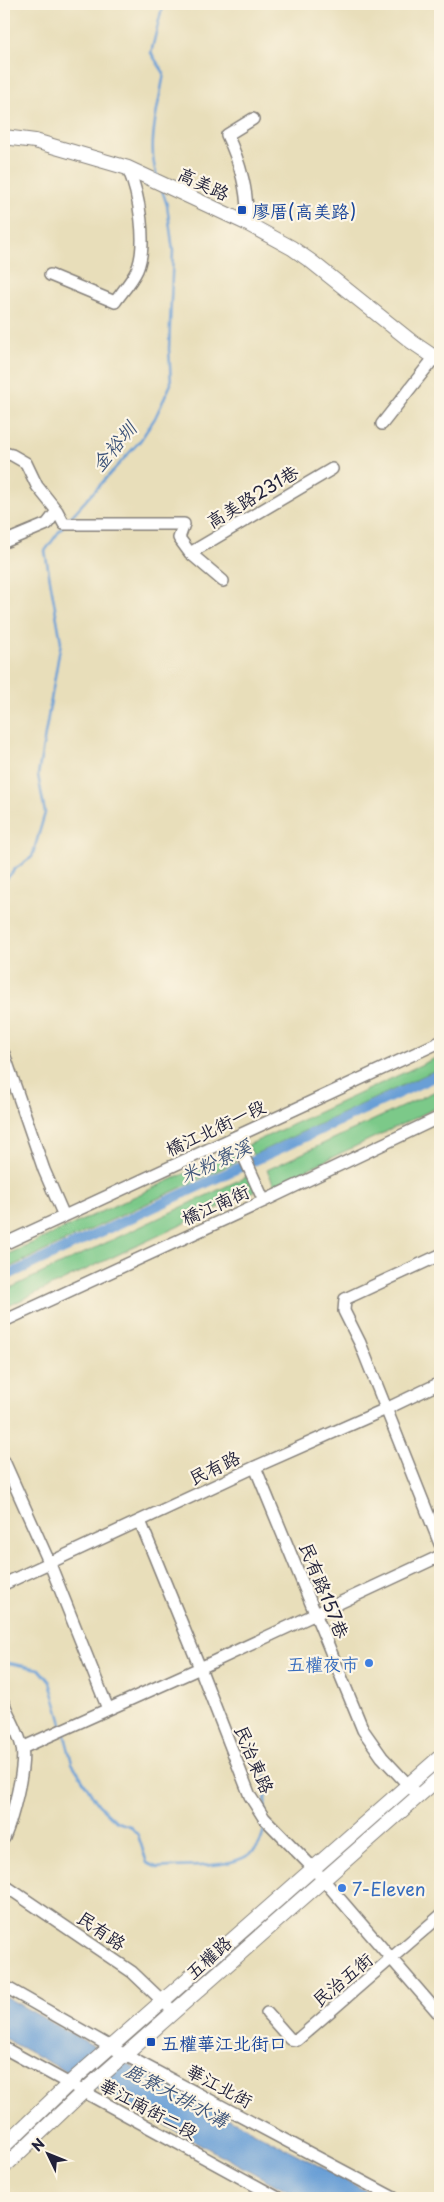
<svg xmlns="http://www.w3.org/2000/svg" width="444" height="2202" font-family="'Playpen Sans','LXGW WenKai TC',sans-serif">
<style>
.green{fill:#7bc989;stroke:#4e7662}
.water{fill:#699fd6;stroke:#466088}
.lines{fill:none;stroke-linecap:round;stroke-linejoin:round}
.stream{stroke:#699fd6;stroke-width:2.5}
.canal{stroke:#699fd6;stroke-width:10}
.minor-casing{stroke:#85807a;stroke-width:14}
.tertiary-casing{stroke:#85807a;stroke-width:16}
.minor{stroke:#fff;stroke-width:11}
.tertiary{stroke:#fff;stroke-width:14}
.transit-dot{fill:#1a4fb4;stroke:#fcf5e5;stroke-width:2}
.shop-dot{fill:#3f7fe0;stroke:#fcf5e5;stroke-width:2}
.labels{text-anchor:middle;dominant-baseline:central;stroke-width:4.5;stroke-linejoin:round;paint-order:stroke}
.street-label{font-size:18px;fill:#22223b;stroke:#fcf5e5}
.transit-label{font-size:18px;fill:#164399;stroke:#fcf5e5;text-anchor:start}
.shop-label{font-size:18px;fill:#366cbe;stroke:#fcf5e5;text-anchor:end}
.water-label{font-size:19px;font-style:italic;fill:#3e5479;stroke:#fcf5e5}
</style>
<rect width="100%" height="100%" fill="#fcf5e5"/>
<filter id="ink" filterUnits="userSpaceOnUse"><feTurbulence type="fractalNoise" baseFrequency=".02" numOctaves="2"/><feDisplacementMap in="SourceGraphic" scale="10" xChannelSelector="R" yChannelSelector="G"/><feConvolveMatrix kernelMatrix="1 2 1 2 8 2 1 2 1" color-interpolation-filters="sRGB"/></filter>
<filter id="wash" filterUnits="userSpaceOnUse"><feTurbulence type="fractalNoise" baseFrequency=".0096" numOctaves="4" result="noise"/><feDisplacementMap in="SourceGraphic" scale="20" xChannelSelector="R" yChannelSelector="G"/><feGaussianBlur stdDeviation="1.12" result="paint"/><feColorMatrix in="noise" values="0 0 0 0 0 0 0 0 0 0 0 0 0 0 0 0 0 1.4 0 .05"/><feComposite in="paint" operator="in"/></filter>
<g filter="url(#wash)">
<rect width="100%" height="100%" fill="#e8deba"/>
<path class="green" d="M440,1056V1068L253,1155L248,1145Z
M440,1089V1106L274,1185L267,1170Z
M232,1152L236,1162L4,1270V1256Z
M250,1175L258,1189L4,1308V1291Z"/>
<path class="water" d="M4,1996L90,2044L379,2198H300L4,2038Z"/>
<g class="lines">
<path class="stream" d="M157,176C146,145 159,105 164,73L151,53L163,4
M68,520L140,441L155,418L171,384L169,349L173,251L167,205L162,190
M4,882L15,869L32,857L45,813L38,775L61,642L45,551L63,526
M4,1662L39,1669L50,1682L63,1727
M64,1732L72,1763L98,1804L117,1822L130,1826L138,1835L147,1863L158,1868C184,1865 241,1871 258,1846C262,1841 264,1830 265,1824
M265,1811L266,1775"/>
<path class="canal" d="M4,1277L440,1074"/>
</g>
</g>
<g filter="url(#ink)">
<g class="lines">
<defs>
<path id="minor" d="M246,223C250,195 239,160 227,135L253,119
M50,275L115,302C122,292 132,281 137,270C148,244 139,194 128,168
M382,424L434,358
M4,453L12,455L26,463L37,486L57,511L64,524H184L179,538L190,553L223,581
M4,542L47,524L57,511
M190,553L332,469
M4,1054L44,1170L64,1216
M235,1137L264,1201
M4,1244L440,1042
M440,1255L345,1299L344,1311L360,1343L440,1544
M4,1321L264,1201L440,1117
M4,1461L50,1564L108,1709
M255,1467L363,1730L382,1757L413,1790
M140,1521L200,1668L250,1796L264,1818L314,1869L440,2015
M4,1584L255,1467L386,1409L440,1383
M4,1704C9,1717 19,1733 22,1747C26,1768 12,1819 4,1838
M22,1748L200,1668L440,1556
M4,1885L132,1972L174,2012
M4,1986L125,2055L394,2198
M267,2013L290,2039L297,2040L440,1916
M4,2048L278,2198"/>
<path id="tertiary" d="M4,137L35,141L128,168L246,223L292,248L312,262L412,342L440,361
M4,2146L75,2078L440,1757
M4,2167L83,2092L440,1777"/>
</defs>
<use href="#minor" class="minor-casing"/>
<use href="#tertiary" class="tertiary-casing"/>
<use href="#minor" class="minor"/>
<use href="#tertiary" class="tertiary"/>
</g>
</g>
<g class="transit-dot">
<rect x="237" y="205" width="10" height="10" rx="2.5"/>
<rect x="146" y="2037" width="10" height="10" rx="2.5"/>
</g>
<g class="shop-dot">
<circle cx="369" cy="1663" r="5"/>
<circle cx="342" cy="1888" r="5"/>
</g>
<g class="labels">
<g class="street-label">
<text transform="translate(204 183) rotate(25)">高美路</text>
<text transform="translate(252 496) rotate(-31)">高美路231巷</text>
<text transform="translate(215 1127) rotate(-25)">橋江北街一段</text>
<text transform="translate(215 1204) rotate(-24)">橋江南街</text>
<text transform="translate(214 1467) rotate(-26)">民有路</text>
<text transform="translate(325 1590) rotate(68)">民有路157巷</text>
<text transform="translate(255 1759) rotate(67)">民治東路</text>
<text transform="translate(102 1930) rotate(34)">民有路</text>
<text transform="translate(208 1957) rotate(-42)">五權路</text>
<text transform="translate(342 1979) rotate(-40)">民治五街</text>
<text transform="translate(220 2085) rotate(28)">華江北街</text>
<text transform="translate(149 2108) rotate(28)">華江南街二段</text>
</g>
<g class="transit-label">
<text x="252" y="210">廖厝(高美路)</text>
<text x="161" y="2042">五權華江北街口</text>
</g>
<g class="shop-label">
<text x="359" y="1663">五權夜市</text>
<text x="352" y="1888" text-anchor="start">7-Eleven</text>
</g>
<g class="water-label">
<text transform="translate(113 446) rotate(-50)">金裕圳</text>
<text transform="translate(215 1160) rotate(-25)">米粉寮溪</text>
<text transform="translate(177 2094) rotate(28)">鹿寮大排水溝</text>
</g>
</g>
<rect width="444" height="2202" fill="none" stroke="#fcf5e5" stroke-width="20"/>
<g transform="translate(48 2154) rotate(313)" stroke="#fcf5e5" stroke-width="4" paint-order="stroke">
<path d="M0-4L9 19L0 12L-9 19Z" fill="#22223b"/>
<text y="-8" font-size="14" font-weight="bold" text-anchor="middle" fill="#22223b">N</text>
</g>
</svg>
